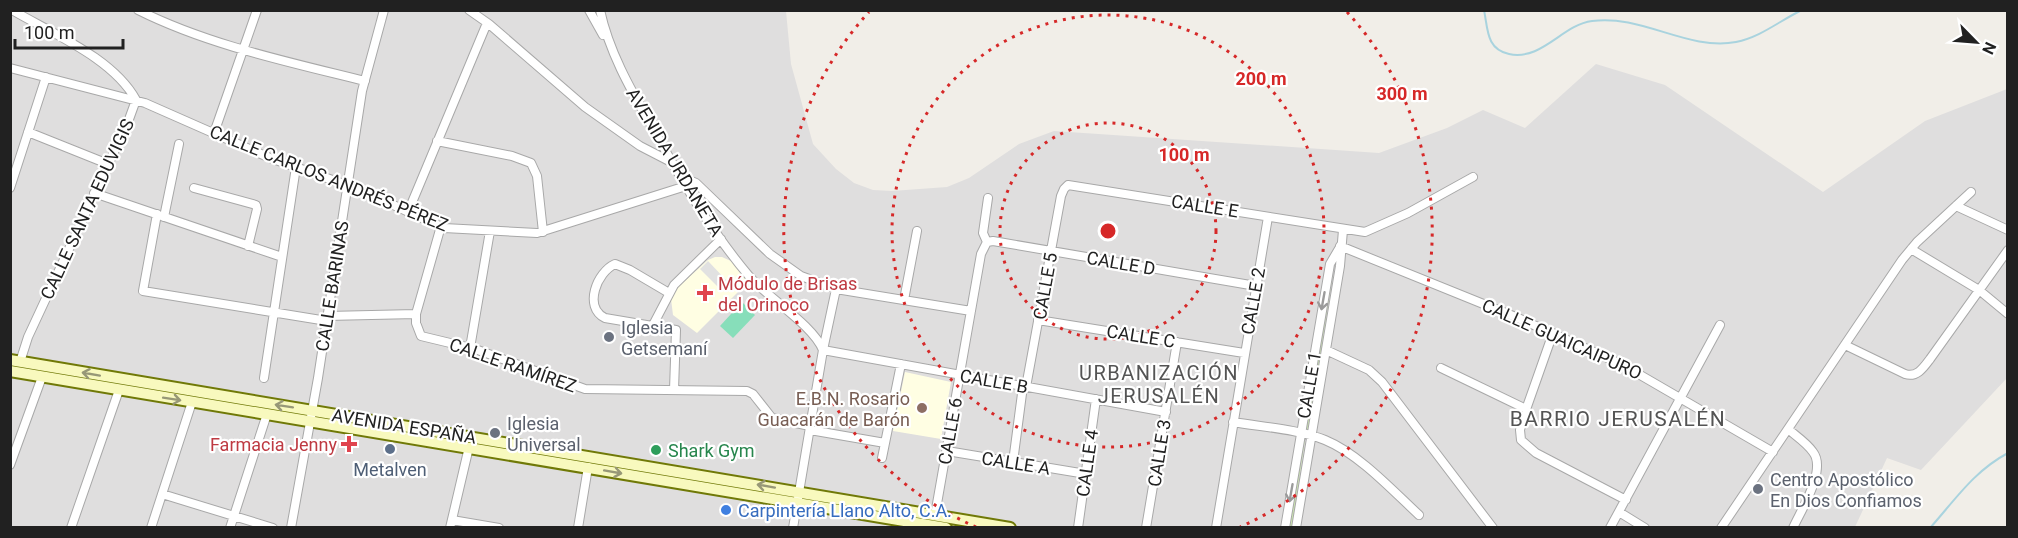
<svg xmlns="http://www.w3.org/2000/svg" width="2018" height="538" font-family="Roboto,sans-serif">
<style>
.residential{fill:#dfdede}
.education{fill:#fffee3}
.grass{fill:#cdeaaf}
.pitch{fill:#87deba}
.parking{fill:#e1e1e1}
.lines{fill:none;stroke-linecap:round;stroke-linejoin:round}
.stream{stroke:#a9d3de;stroke-width:2}
.minor-casing{stroke:#a8a8a8;stroke-width:10}
.secondary-casing{stroke:#707907;stroke-width:14}
.minor{stroke:#fff;stroke-width:8}
.secondary{stroke:#f8f9be;stroke-width:10}
.oneway{stroke:#9b9b9b}
.oneway2{stroke:#979877}
.ring{fill:none;stroke:#d62828;stroke-width:3;stroke-dasharray:3 6}
.health-dot{fill:#e0444e;stroke:#fff;stroke-width:2}
.worship-dot{fill:#6b7280;stroke:#fff;stroke-width:2}
.education-dot{fill:#8d6e63;stroke:#fff;stroke-width:2}
.service-dot{fill:#5c6f8a;stroke:#fff;stroke-width:2}
.leisure-dot{fill:#2e9e5b;stroke:#fff;stroke-width:2}
.shop-dot{fill:#3f7fe0;stroke:#fff;stroke-width:2}
.labels{text-anchor:middle;dominant-baseline:central;stroke-width:4.5;stroke-linejoin:round;paint-order:stroke}
.street-label{font-size:18px;fill:#212121;stroke:#fff}
.health-label{font-size:18px;fill:#be3a42;stroke:#fff;text-anchor:start}
.worship-label{font-size:18px;fill:#5b616d;stroke:#fff;text-anchor:start}
.education-label{font-size:18px;fill:#785e54;stroke:#fff;text-anchor:end}
.leisure-label{font-size:18px;fill:#27864d;stroke:#fff;text-anchor:start}
.service-label{font-size:18px;fill:#4e5e75;stroke:#fff}
.shop-label{font-size:18px;fill:#366cbe;stroke:#fff;text-anchor:start}
.neighbourhood-label{font-size:20px;letter-spacing:1.5px;fill:#545454;stroke:#fff}
.quarter-label{font-size:21px;letter-spacing:1.5px;fill:#545454;stroke:#fff}
.centre{fill:#d62828;stroke:#fff;stroke-width:3}
.ring-label{font-size:18px;text-anchor:middle;font-weight:bold;fill:#d62828;stroke:#fff;stroke-width:4.5;stroke-linejoin:round;paint-order:stroke}
</style>
<rect width="100%" height="100%" fill="#f1eee8"/>
<path class="residential" d="M10,11H786L791,64L813,144L836,169L854,183L873,190L892,191L947,187L969,178L1019,144L1054,131L1379,153L1447,128L1483,110L1525,128L1596,64L1665,85L1823,192L1925,121L2007,89V378L1921,470L1887,458L1855,527H11Z"/>
<path class="education" d="M722,257L733,262L748,282L697,333L673,315L671,299L678,287L708,260L715,257Z
M905,372L951,382L941,439L893,431Z"/>
<path class="grass" d="M1333,273L1309,429L1307,430L1306,428L1332,275Z
M1305,440L1292,527L1289,528L1303,441Z"/>
<path class="pitch" d="M742,302L755,315L733,338L720,326Z"/>
<path class="parking" d="M708,261L727,281L719,288L700,269Z"/>
<g class="lines">
<path class="stream" d="M1484,10C1488,29 1486,49 1509,54C1542,61 1562,25 1592,21C1642,14 1687,51 1736,42C1761,37 1779,21 1802,10
M1930,528C1955,500 1974,471 2008,453"/>
<defs>
<path id="minor" d="M12,10C53,34 113,58 136,100L128,122L28,337L20,362
M138,10C208,45 289,62 365,81
M469,10L489,24L585,107L640,146L671,162
M589,10L603,35
M600,10C609,52 631,90 652,127C681,179 710,230 749,276C768,298 813,325 823,350
M10,68L145,103L270,158L358,189L444,228L537,233L686,186
M28,132L108,164
M214,133L257,10
M437,141L512,156L531,163L537,176L543,232
M680,176L696,183L770,254L801,276L836,289L971,311
M10,188L46,77
M194,188L256,205L257,209L248,246
M94,193L282,257
M1956,206L2008,230
M408,212L487,23
M157,214L143,291L327,321
M164,217L179,144
M441,226L416,314V323L421,336L475,349L585,389L747,391L753,394L772,418L810,426
M987,242L993,241L1256,286
M987,242L983,233L988,198
M1340,246L1518,318L1623,365L1773,452
M1911,249L1979,290L2008,314
M669,293L630,270L615,264C597,272 583,307 605,318L676,330L674,390
M904,300L917,231
M327,316L416,314
M1038,320L1244,353
M653,325L674,285L721,239
M1553,333L1523,418L1520,430L1521,440L1536,453L1626,500
M1845,345L1905,374C1917,378 1924,367 1930,359L2008,250
M470,348L490,231
M823,350L1166,412
M1326,350L1369,370L1382,382L1493,528
M1441,368L1526,409
M264,378L296,167
M1026,387L1061,196L1064,189L1068,185L1365,232L1408,213L1473,177
M1233,422C1262,427 1298,429 1325,440C1359,454 1392,490 1419,515
M1788,429C1796,436 1807,443 1813,452C1827,470 1801,510 1793,528
M810,430L885,443
M947,451L1086,474
M882,458L901,364
M1013,462L1023,386
M10,465L42,377
M162,494L273,528
M1619,512L1645,528
M935,515L981,254L987,242
M452,520L499,528
M71,528L119,390
M151,528L192,402
M230,528L267,414
M291,528L318,378L362,91L384,10
M450,528L469,447
M578,528L588,467
M793,528L823,350L836,289
M1078,528L1096,399
M1146,528L1177,342
M1216,528L1268,217
M1285,528L1330,264L1340,247
M1296,528L1340,266L1343,230
M1610,528L1720,325
M1721,528L1902,260L1917,242L1971,192"/>
<path id="secondary" d="M10,360L1010,528
M10,371L946,528"/>
</defs>
<use href="#minor" class="minor-casing"/>
<use href="#secondary" class="secondary-casing"/>
<use href="#minor" class="minor"/>
<use href="#secondary" class="secondary"/>
</g>
<defs><path id="oneway-shaft" d="M-6 0H5M1.5-3L5.5 0L1.5 3" fill="none" stroke-width="1.6" stroke-linecap="round" stroke-linejoin="round" transform="scale(1.5)"/></defs>
<g class="oneway">
<use href="#oneway-shaft" transform="translate(1323 301) rotate(100)"/>
<use href="#oneway-shaft" transform="translate(1291 493) rotate(100)"/>
</g>
<g class="oneway2">
<use href="#oneway-shaft" transform="translate(91 374) rotate(-170)"/>
<use href="#oneway-shaft" transform="translate(172 399) rotate(9)"/>
<use href="#oneway-shaft" transform="translate(284 406) rotate(-171)"/>
<use href="#oneway-shaft" transform="translate(613 472) rotate(10)"/>
<use href="#oneway-shaft" transform="translate(766 486) rotate(-170)"/>
</g>
<g class="ring">
<circle cx="1108" cy="231" r="108"/>
<circle cx="1108" cy="231" r="216"/>
<path d="M976 527A324 324 0 0 1 869 12M1347 12A324 324 0 0 1 1240 527"/>
</g>
<g class="health-dot">
<path d="M702 284h6v6h6v6h-6v6h-6v-6h-6v-6h6z"/>
<path d="M346 435h6v6h6v6h-6v6h-6v-6h-6v-6h6z"/>
</g>
<g class="worship-dot">
<circle cx="609" cy="337" r="6"/>
<circle cx="495" cy="433" r="6"/>
<circle cx="1758" cy="489" r="6"/>
</g>
<circle class="education-dot" cx="922" cy="408" r="6"/>
<circle class="service-dot" cx="390" cy="449" r="6"/>
<circle class="leisure-dot" cx="656" cy="450" r="6"/>
<circle class="shop-dot" cx="726" cy="510" r="6"/>
<g class="labels">
<g class="street-label">
<text transform="translate(675 162) rotate(59)">AVENIDA URDANETA</text>
<text transform="translate(329 178) rotate(22)">CALLE CARLOS ANDRÉS PÉREZ</text>
<text transform="translate(1205 206) rotate(9)">CALLE E</text>
<text transform="translate(87 209) rotate(-65)">CALLE SANTA EDUVIGIS</text>
<text transform="translate(1121 263) rotate(10)">CALLE D</text>
<text transform="translate(332 286) rotate(-81)">CALLE BARINAS</text>
<text transform="translate(1045 286) rotate(-80)">CALLE 5</text>
<text transform="translate(1253 301) rotate(-80)">CALLE 2</text>
<text transform="translate(1141 336) rotate(9)">CALLE C</text>
<text transform="translate(1562 339) rotate(24)">CALLE GUAICAIPURO</text>
<text transform="translate(513 365) rotate(19)">CALLE RAMÍREZ</text>
<text transform="translate(994 381) rotate(10)">CALLE B</text>
<text transform="translate(1309 385) rotate(-80)">CALLE 1</text>
<text transform="translate(404 426) rotate(9)">AVENIDA ESPAÑA</text>
<text transform="translate(950 431) rotate(-80)">CALLE 6</text>
<text transform="translate(1159 453) rotate(-81)">CALLE 3</text>
<text transform="translate(1016 463) rotate(9)">CALLE A</text>
<text transform="translate(1087 463) rotate(-82)">CALLE 4</text>
</g>
<g class="health-label">
<text x="718" y="283">Módulo de Brisas<tspan x="718" dy="21">del Orinoco</tspan></text>
<text x="337" y="444" text-anchor="end">Farmacia Jenny</text>
</g>
<g class="worship-label">
<text x="621" y="327">Iglesia<tspan x="621" dy="21">Getsemaní</tspan></text>
<text x="507" y="423">Iglesia<tspan x="507" dy="21">Universal</tspan></text>
<text x="1770" y="479">Centro Apostólico<tspan x="1770" dy="21">En Dios Confiamos</tspan></text>
</g>
<g class="education-label">
<text x="910" y="398">E.B.N. Rosario<tspan x="910" dy="21">Guacarán de Barón</tspan></text>
</g>
<g class="leisure-label">
<text x="668" y="450">Shark Gym</text>
</g>
<g class="service-label">
<text x="390" y="469">Metalven</text>
</g>
<g class="shop-label">
<text x="738" y="510">Carpintería Llano Alto, C.A.</text>
</g>
<g class="neighbourhood-label">
<text x="1159" y="373">URBANIZACIÓN<tspan x="1159" dy="23">JERUSALÉN</tspan></text>
</g>
<g class="quarter-label">
<text x="1618" y="419">BARRIO JERUSALÉN</text>
</g>
</g>
<circle cx="1108" cy="231" r="9" class="centre"/>
<g class="ring-label">
<text x="1261" y="85">200 m</text>
<text x="1402" y="100">300 m</text>
<text x="1184" y="161">100 m</text>
</g>
<rect width="2018" height="538" fill="none" stroke="#212121" stroke-width="24"/>
<g transform="translate(1976 42) rotate(115)" stroke="#ffffff" stroke-width="4.5" paint-order="stroke">
<path d="M0-4.5L10 22L0 15L-10 22Z" fill="#212121"/>
<text y="-9" font-size="16" font-weight="bold" text-anchor="middle" fill="#212121">N</text>
</g>
<path d="M15 39v9h108v-9" fill="none" stroke="#212121" stroke-width="3"/>
<text x="24" y="39" font-size="18" fill="#212121" stroke="#ffffff" stroke-width="4.5" paint-order="stroke">100 m</text>
</svg>
